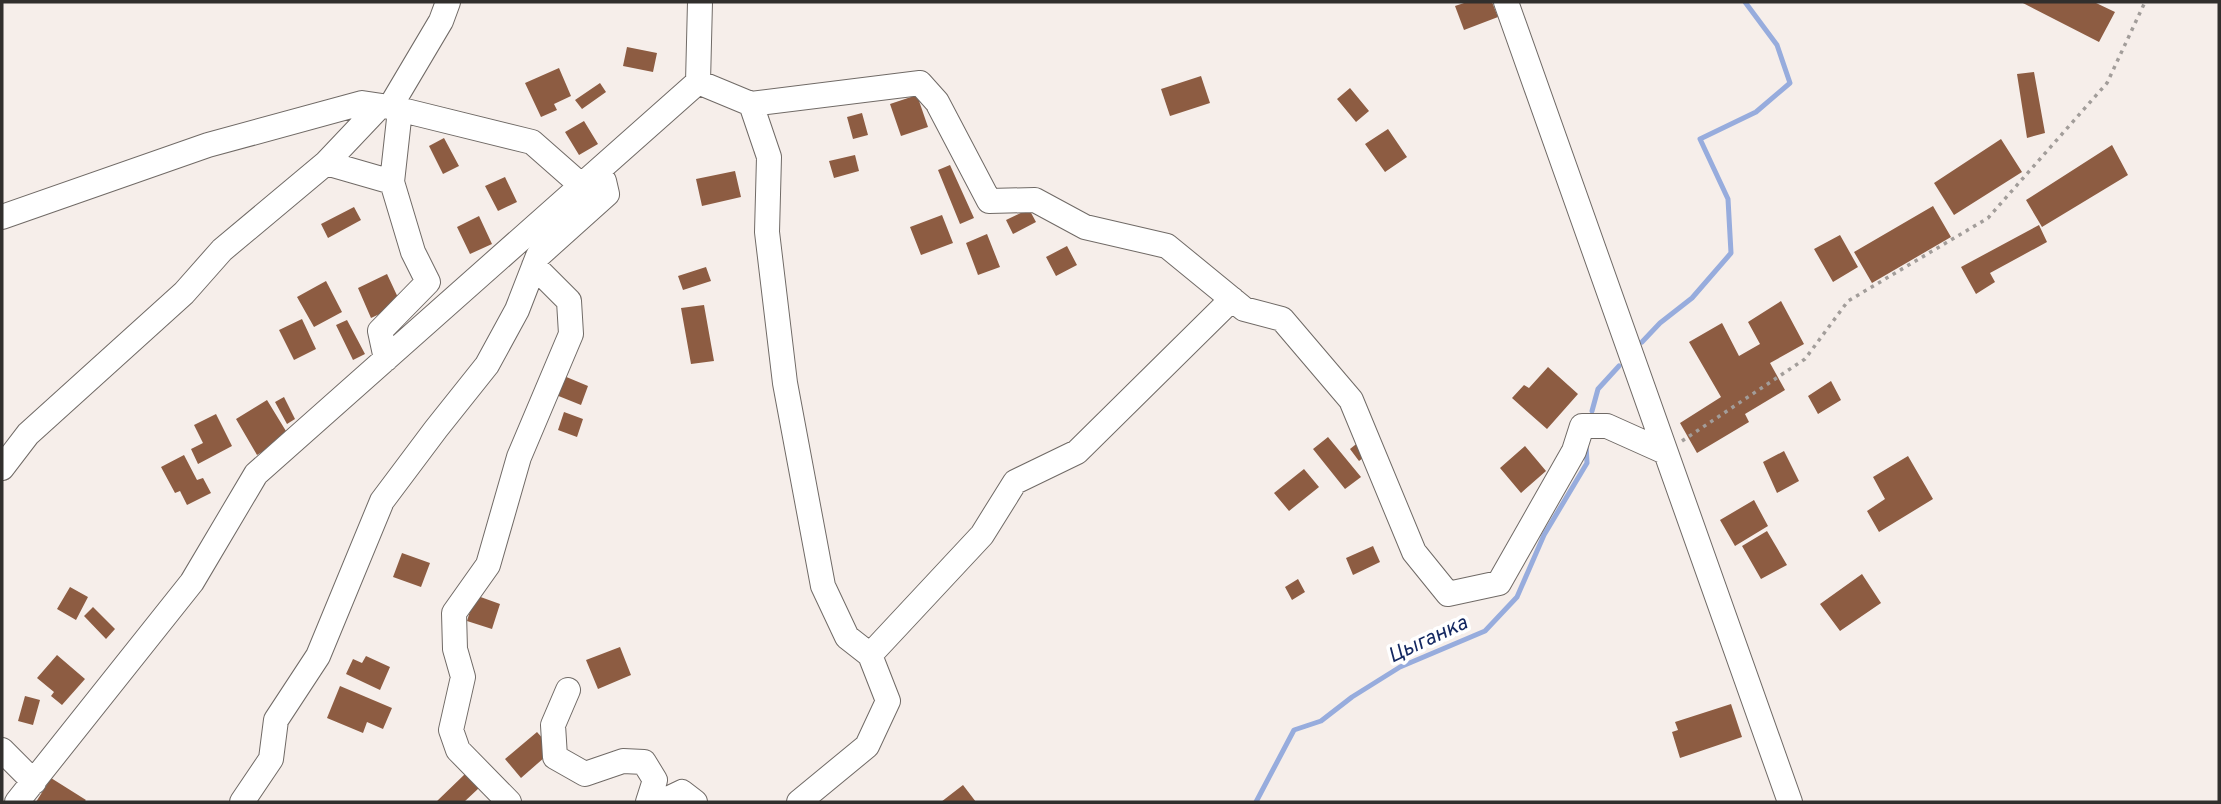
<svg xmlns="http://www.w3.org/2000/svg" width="2221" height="804" font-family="Overpass,sans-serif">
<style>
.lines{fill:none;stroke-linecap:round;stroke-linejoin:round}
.stream{stroke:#97acdd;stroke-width:5}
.building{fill:#8d5c42}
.minor-casing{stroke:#706a66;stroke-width:26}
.path{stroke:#a29d9a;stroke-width:3.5;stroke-dasharray:3.5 5;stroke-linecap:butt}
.minor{stroke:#fff;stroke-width:24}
.labels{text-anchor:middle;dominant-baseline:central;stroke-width:7;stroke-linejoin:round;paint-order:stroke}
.water-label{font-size:21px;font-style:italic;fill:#142861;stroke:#fff}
</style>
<rect width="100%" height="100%" fill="#f6eeea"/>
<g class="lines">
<path class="stream" d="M1642,342L1660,323L1692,298L1731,253L1728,199L1700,139L1756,112L1790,83L1777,45L1745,2
M1592,411L1598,389L1619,366
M1256,802L1294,730L1321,721L1352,697L1400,667L1485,631L1517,597L1544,535L1587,463L1586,444"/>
</g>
<path class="building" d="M1467,2H1492L1498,17L1464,30L1455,6Z
M2021,2H2094L2115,12L2099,42Z
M627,47L657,53L653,72L623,66Z
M559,68L571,96L554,104L557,110L541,117L525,83Z
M2034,72L2045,133L2027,138L2017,74Z
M1201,76L1210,103L1170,116L1161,89Z
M600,83L606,92L582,109L575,100Z
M1350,88L1369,111L1356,122L1337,99Z
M917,95L928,127L901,136L890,104Z
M862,113L868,135L853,139L847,117Z
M584,121L598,144L579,155L565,132Z
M1388,129L1407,157L1385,172L1365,144Z
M444,138L459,166L443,174L429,146Z
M2001,139L2022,172L1954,215L1934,183Z
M2112,145L2128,175L2042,227L2026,200Z
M855,155L859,171L834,178L829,161Z
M950,165L974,218L960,224L938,170Z
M735,171L741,197L702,206L696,179Z
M505,177L517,202L498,211L485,186Z
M1933,206L1951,237L1872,283L1854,252Z
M354,207L361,220L328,238L321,224Z
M1029,209L1036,222L1013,234L1006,220Z
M942,215L953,243L921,255L910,227Z
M479,216L492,244L470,254L457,227Z
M2039,225L2047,242L1990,273L1995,282L1976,294L1961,267Z
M987,234L1000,267L978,275L966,243Z
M1840,235L1858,267L1833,282L1814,249Z
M1067,246L1077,265L1056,276L1046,257Z
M706,267L711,281L683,290L678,276Z
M387,274L401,304L371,318L358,288Z
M326,281L342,312L314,327L297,297Z
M1781,301L1804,344L1770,363L1785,390L1745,414L1749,422L1697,453L1680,423L1721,397L1689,342L1722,323L1739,356L1760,344L1748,322Z
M704,305L714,361L691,364L681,308Z
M302,319L316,349L294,360L279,330Z
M347,320L365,354L353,360L336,325Z
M1548,367L1578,394L1547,429L1512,398L1524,385L1529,388Z
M564,376L588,386L581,405L556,395Z
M1831,381L1841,400L1818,414L1808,396Z
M284,397L295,419L287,424L275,402Z
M267,400L289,436L257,455L236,419Z
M564,412L583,419L577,437L558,430Z
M216,414L232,446L198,464L191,449L203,443L194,425Z
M1328,437L1361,477L1345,489L1313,449Z
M1360,441L1370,453L1359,461L1350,449Z
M1525,446L1546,471L1521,493L1500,468Z
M1784,451L1799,481L1777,493L1763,462Z
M184,455L197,480L203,478L211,493L187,505L180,491L175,493L161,467Z
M1908,456L1933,499L1879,532L1867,511L1885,499L1873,477Z
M1304,469L1319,487L1289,511L1274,493Z
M1754,500L1768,526L1735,546L1720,520Z
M1767,531L1787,565L1761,579L1742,546Z
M1373,546L1380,562L1353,575L1346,558Z
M402,553L430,563L421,587L393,577Z
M1862,574L1881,603L1840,631L1820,604Z
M1298,579L1305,592L1292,600L1285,587Z
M70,587L88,597L76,620L57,609Z
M475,595L500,604L492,629L467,621Z
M93,607L115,629L106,639L84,616Z
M620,647L631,675L598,689L586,660Z
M57,655L85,679L62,705L51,696L54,692L37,678Z
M366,656L390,667L380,690L346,674L353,659L362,663Z
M340,686L392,708L383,729L367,722L363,733L327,718Z
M25,696L40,700L33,725L18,721Z
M1731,704L1742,737L1680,758L1672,732L1678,730L1675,722Z
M537,732L553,750L521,778L505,759Z
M465,774L479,788L464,802H436Z
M51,778L86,800L84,802H36Z
M963,785L976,802H941Z"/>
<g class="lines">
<defs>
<path id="minor" d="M448,2L441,21L390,107L532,142L582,186
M1506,2L1790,802
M698,82L751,104L920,83L937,102L989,201L1035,200L1085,227L1167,246L1244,309L1282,319L1351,400L1414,552L1448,594L1499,583L1574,451L1582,426H1607L1665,452
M751,104L769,157L767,232L785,383L823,586L847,637L870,655
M326,163L392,182L413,252L428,282L380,331L386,359
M392,182L400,110
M2,217L208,145L362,103L389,107
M2,468L28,434L184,293L222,250L326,163L380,106
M568,690L553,725L555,757L585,774L623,761L644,762L655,780L648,802
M2,750L34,782
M17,802L192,582L256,474L698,82L700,2
M242,802L271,759L276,720L318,656L382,501L436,429L487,365L517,310L538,256L607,194L604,181L594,175
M509,802L458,750L451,730L463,677L455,649L454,613L488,565L519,457L571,334L569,301L534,266
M661,802L682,792L695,802
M799,802L867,746L888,701L870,655L982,535L1015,482L1077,452L1232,299"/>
</defs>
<use href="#minor" class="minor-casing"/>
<path class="path" d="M1682,441L1805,359L1848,301L1988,218L2107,83L2145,2"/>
<use href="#minor" class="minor"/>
</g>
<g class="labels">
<g class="water-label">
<text transform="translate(1428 640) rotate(-25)">Цыганка</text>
</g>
</g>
<rect width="2221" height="804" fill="none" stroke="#312f2d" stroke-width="7"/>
</svg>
